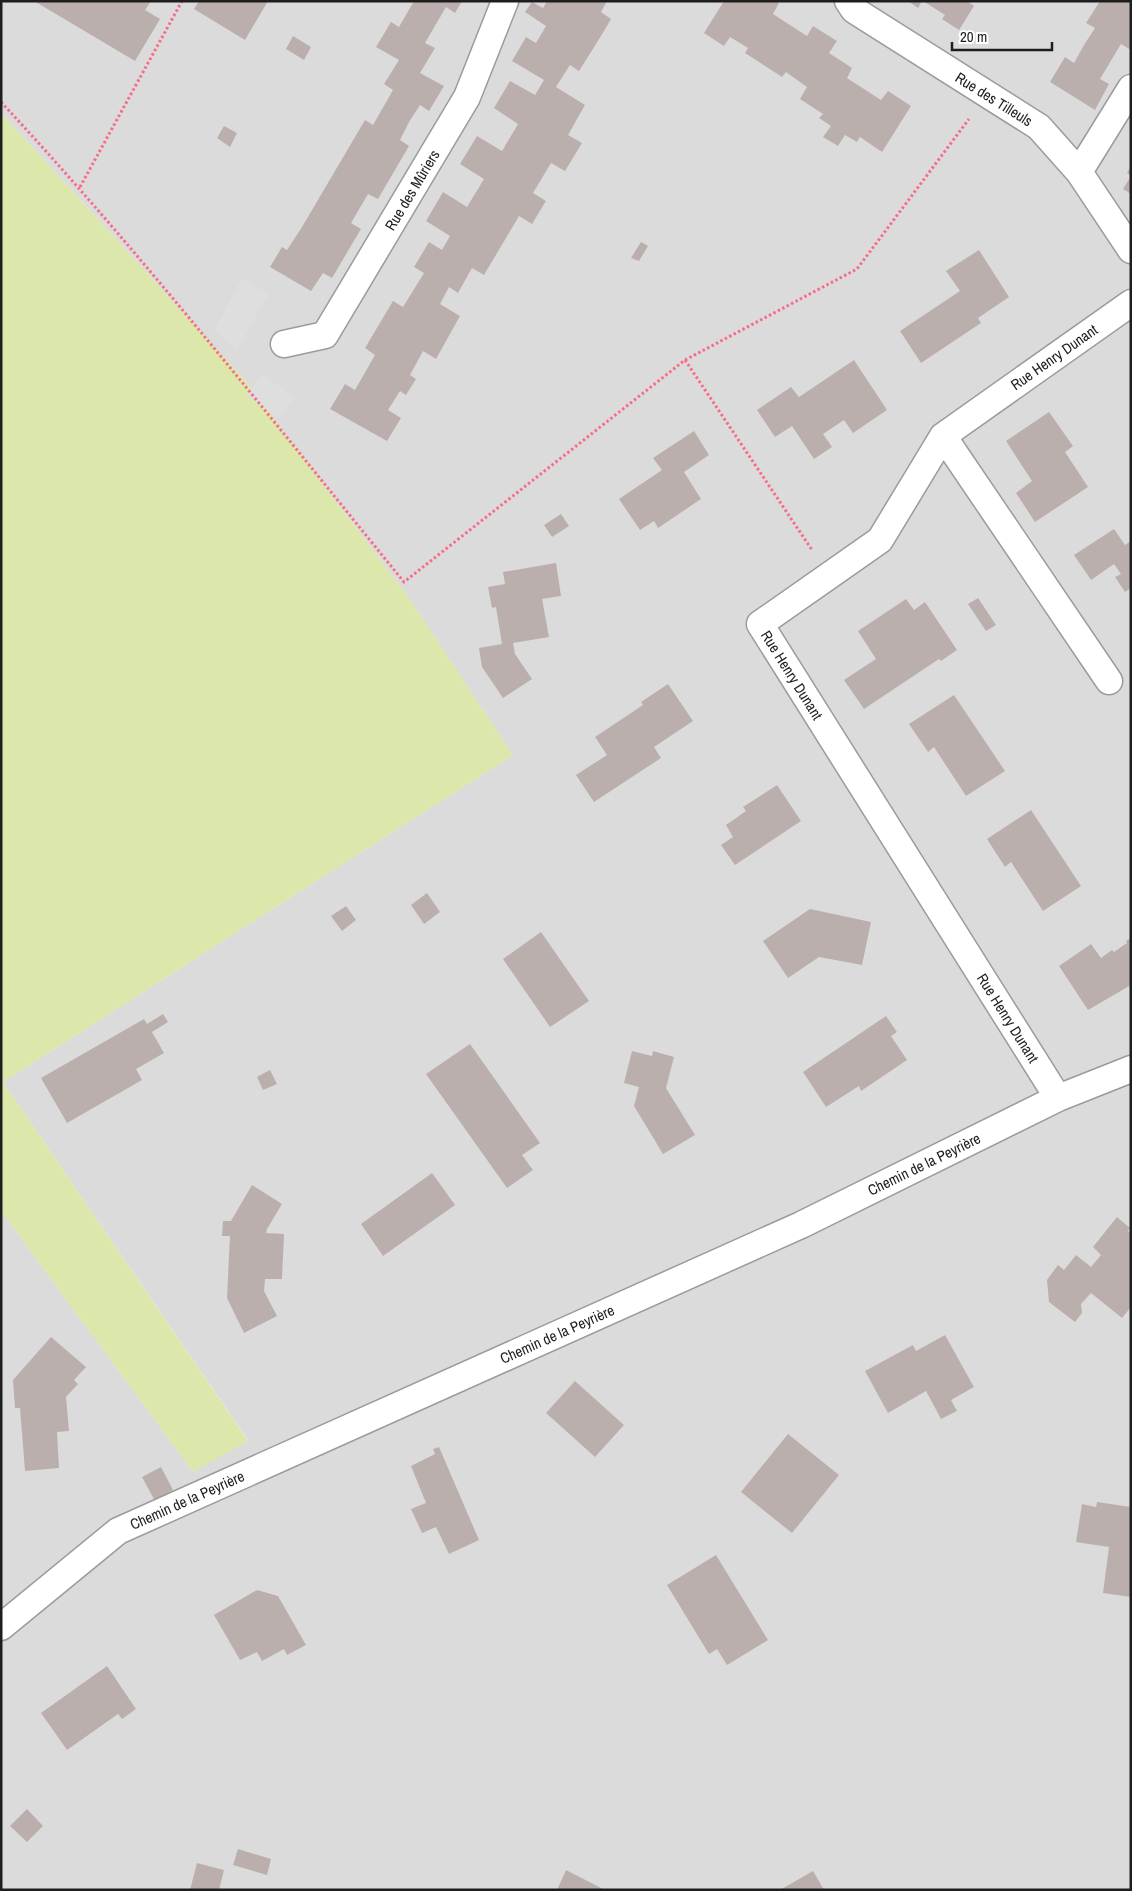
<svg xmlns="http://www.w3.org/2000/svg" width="1132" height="1891" font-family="'Archivo Narrow',sans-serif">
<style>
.residential{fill:#dcdbdb}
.grass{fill:#dce8ab}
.parking{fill:#dedede}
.building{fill:#bbafae}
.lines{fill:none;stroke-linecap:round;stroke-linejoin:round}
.minor-casing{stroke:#9b9b9b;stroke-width:29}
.path{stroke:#f76d88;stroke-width:3;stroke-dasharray:2.5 2.5;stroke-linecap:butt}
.minor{stroke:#fff;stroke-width:26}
.labels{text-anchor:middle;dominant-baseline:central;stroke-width:4;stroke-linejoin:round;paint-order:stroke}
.street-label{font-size:15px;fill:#1e1e1e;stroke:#fff}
</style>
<rect width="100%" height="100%" fill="#efe8e4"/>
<path class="residential" d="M1,1H1131V1890H1V1211L193,1472L248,1440L3,1082L513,755L406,594L243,378L1,113Z"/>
<path class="grass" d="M1,113L243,378L406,594L513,755L3,1082L248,1441L193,1472L1,1211Z"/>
<path class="parking" d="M242,278L269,294L236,351L215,329Z
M262,374L294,397L279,418L247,395Z"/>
<path class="building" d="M34,1H151L145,10L160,19L135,61Z
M199,1H268L245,40L194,9Z
M414,1H462L455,13L446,7L425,43L435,48L420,73L444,86L429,111L420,105L409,122L400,140L409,146L378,199L368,194L351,223L361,229L332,278L323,273L311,291L270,267L282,247L287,250L302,227L365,120L373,125L393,90L384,84L399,60L376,47L391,22L399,27Z
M547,1H607L601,12L611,19L601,36L579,71L570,65L556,87L585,105L568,135L582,143L565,171L551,163L533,193L546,201L532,224L519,216L484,275L472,268L458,293L449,287L440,304L460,316L436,359L423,351L410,375L416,379L406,395L400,391L388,410L401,418L387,441L330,409L345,384L355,390L375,355L365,348L393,301L403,307L424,273L414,267L429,242L442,250L450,236L426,221L443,192L467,207L484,179L460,164L477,136L502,151L518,124L494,108L510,81L535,95L544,80L512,61L526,37L536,43L546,26L525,12L532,2L543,8Z
M724,1H776L779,3L773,14L807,36L813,26L837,41L829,53L852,68L847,78L881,100L888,91L911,106L882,152L860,137L857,142L845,135L838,146L823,137L831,126L819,118L823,114L800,99L807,87L786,72L782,77L745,53L748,48L730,37L724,46L704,33Z
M908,1H922L918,8Z
M923,1H967L974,6L959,30L942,19L945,15Z
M1100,1H1131V50L1121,44L1100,79L1109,84L1095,110L1050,82L1065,57L1074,63L1084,45L1095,28L1086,23Z
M293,36L311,47L304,60L286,49Z
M224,126L237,133L230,147L217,138Z
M1131,166V194L1123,189L1131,176L1127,173Z
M641,242L648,246L639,261L631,258Z
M979,250L1009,297L978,318L981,323L921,363L900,331L960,291L946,271Z
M854,360L887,410L853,433L844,420L823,434L832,447L814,459L792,426L775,437L757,410L791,387L799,397Z
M1049,412L1073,446L1065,452L1088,487L1035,522L1016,493L1032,481L1006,441Z
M694,431L709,455L684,472L701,499L658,528L654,521L640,530L619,499L662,470L653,458Z
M561,514L569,526L552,537L544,525Z
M1114,529L1125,545L1131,541V588L1125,592L1115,577L1121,574L1114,564L1091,580L1074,555Z
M556,563L561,596L542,599L549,637L513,643L515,654L532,679L503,698L482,667L479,648L502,644L496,607L492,608L488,587L505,584L503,572Z
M978,598L996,625L986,631L968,604Z
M906,599L914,610L925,602L957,650L941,661L939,659L864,709L844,680L876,659L858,631Z
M668,684L693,721L654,747L661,758L594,802L576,775L607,755L595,737L643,705L641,702Z
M954,695L1005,771L966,796L934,747L928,752L909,724Z
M777,785L801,821L735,865L721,845L733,837L726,825L746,811L743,807Z
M1031,810L1081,886L1043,911L1011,862L1005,867L987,839Z
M427,893L440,912L424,924L411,905Z
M346,906L356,920L342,931L331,916Z
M810,909L871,922L862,965L819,957L788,978L763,941Z
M541,932L589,1001L550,1027L503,959Z
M1131,938V985L1088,1010L1059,966L1091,944L1101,958L1112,950L1114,952L1127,943L1126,941Z
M163,1014L168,1022L152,1032L164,1053L136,1069L142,1080L67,1123L41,1078L144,1019L147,1024Z
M886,1016L897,1032L891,1036L907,1060L861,1091L859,1086L826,1107L803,1072Z
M470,1044L540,1143L522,1155L533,1170L507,1188L426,1074Z
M632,1051L652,1056L653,1051L674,1057L666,1088L695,1135L663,1154L634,1106L639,1087L624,1083Z
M270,1070L277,1084L263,1090L257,1077Z
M432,1173L455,1205L383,1256L361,1224Z
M252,1185L282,1204L267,1229L266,1233L284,1234L282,1279H265L264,1291L277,1316L244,1333L227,1298L230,1236H222L223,1221H231Z
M1117,1217L1130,1228L1128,1231L1131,1234V1307L1122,1318L1091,1293L1081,1304L1082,1313L1075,1322L1049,1302L1047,1280L1058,1265L1064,1270L1076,1255L1091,1267L1101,1255L1093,1247Z
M945,1335L974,1387L951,1400L957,1411L941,1419L926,1391L888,1413L865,1371L913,1345L916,1351Z
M51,1337L86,1367L74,1380L78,1384L66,1397L69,1431L57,1432L59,1468L25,1471L20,1408H15L13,1380Z
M575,1381L624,1425L595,1457L546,1413Z
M788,1434L839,1475L792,1533L741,1492Z
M439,1447L479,1540L449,1554L436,1527L422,1533L411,1509L426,1503L411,1466L435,1454L433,1449Z
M161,1467L173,1490L155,1501L142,1477Z
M1097,1502L1131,1507V1597L1103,1593L1109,1547L1076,1542L1082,1504L1096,1507Z
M716,1555L768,1640L727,1665L717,1649L709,1654L667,1585Z
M257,1590L278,1596L306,1645L287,1655L284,1649L262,1661L257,1652L240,1660L214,1615Z
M107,1666L136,1709L122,1719L118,1714L67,1750L41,1713Z
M27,1809L43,1826L27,1842L10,1826Z
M238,1849L271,1859L267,1875L233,1865Z
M197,1863L224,1870L219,1890H190Z
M566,1870L605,1890H557Z
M813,1871L824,1890H780Z"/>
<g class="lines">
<defs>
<path id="minor" d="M848,1L854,10L1039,127L1079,172L1131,250
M1079,172L1131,88
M284,344L325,335L467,97L505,1
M943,436L1109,681
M1058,1098L760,624L880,540L943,436L1131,303
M1,1627L118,1531L801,1225L1058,1098L1131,1069"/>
</defs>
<use href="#minor" class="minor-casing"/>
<path class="path" d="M1,102C143,255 272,420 404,582L685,360L812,550
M80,187L182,1
M685,360L857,269L969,119"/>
<use href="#minor" class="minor"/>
</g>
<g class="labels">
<g class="street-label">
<text transform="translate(994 99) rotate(32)">Rue des Tilleuls</text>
<text transform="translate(412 190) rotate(-59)">Rue des Mûriers</text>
<text transform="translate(1054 357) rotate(-35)">Rue Henry Dunant</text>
<text transform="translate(792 675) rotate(58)">Rue Henry Dunant</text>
<text transform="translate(1008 1018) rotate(58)">Rue Henry Dunant</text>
<text transform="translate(924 1164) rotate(-26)">Chemin de la Peyrière</text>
<text transform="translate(557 1334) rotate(-24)">Chemin de la Peyrière</text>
<text transform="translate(187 1500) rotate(-24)">Chemin de la Peyrière</text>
</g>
</g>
<rect width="1132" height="1891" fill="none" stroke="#1e1e1e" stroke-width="5"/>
<path d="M952 42v8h100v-8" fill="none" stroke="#1e1e1e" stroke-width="2.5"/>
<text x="960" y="42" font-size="15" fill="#1e1e1e" stroke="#ffffff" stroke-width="4" paint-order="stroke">20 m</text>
</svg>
